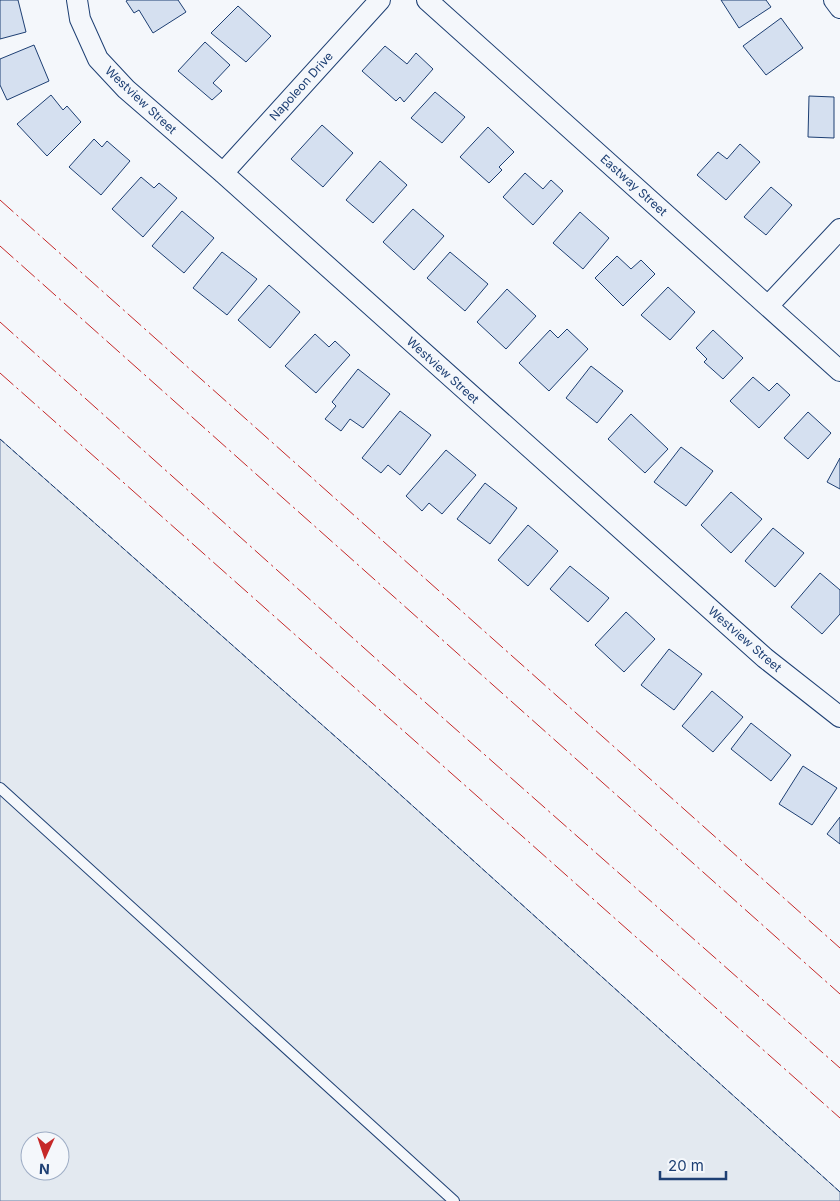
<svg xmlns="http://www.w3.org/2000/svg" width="840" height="1201" font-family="Inter,sans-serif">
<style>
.green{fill:#e3e9f0;stroke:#687fa3;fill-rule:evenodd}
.building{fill:#d5e0f0;stroke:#1d3f73}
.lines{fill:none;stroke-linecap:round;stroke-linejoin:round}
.lane-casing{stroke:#1d3f73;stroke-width:12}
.street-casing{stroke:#1d3f73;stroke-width:22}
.lane{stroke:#f4f7fb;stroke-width:10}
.street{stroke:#f4f7fb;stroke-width:20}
.fence{stroke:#1d3f73;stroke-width:1;stroke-dasharray:6 2.5;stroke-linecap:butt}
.power{stroke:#c62828;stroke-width:1;stroke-dasharray:18 4 2.5 4;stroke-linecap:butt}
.labels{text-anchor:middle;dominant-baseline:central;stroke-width:4;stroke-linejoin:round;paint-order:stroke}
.street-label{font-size:12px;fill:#1d3f73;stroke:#f4f7fb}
</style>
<rect width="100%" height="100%" fill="#f4f7fb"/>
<path class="green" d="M0,439L373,770L840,1192V1201H0ZM30,1141H60V1171H30Z"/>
<path class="building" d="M0,0H18L26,32L0,39Z
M128,0H178L186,12L153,33L139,10L134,13L126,1Z
M721,0H766L771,7L739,28Z
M238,6L271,36L246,62L211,33Z
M781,18L803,48L766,75L743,46Z
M205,42L230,65L213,83L222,91L212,100L178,71Z
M34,45L49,81L7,100L0,85V59Z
M385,46L407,64L416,53L433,69L404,102L400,97L396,101L362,71Z
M435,92L465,117L442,143L411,118Z
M51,95L63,110L67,106L81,122L47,156L17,124Z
M809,96L834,97V138L808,137Z
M322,125L353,153L323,187L291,159Z
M488,127L514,152L499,167L502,170L489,183L460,157Z
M94,139L102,147L107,141L130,161L101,195L69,167Z
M740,144L760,162L726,200L697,175L718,152L727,159Z
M380,161L407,185L373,223L346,200Z
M525,173L543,189L551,180L563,191L533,225L503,197Z
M141,177L154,188L159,183L177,198L143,237L112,209Z
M771,187L792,205L766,235L744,217Z
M413,209L444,236L414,270L383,242Z
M182,211L214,238L184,273L152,246Z
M580,212L609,238L583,269L553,243Z
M222,252L257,279L227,315L193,288Z
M450,252L488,284L465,311L427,278Z
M617,256L631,269L641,260L655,274L623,306L595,278Z
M269,285L300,312L270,348L238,320Z
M668,287L695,312L670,340L641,315Z
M507,289L536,316L506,349L477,322Z
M567,329L588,349L549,391L519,363L550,330L558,338Z
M713,330L743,358L723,379L704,362L707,359L696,348Z
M315,334L329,347L335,341L350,355L316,393L285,366Z
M591,366L623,391L597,423L566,398Z
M358,369L390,394L363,428L350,419L341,431L325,419L336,406L332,402Z
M753,377L769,391L777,383L790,395L759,428L730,401Z
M400,411L431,435L400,475L388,465L381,473L362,458Z
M808,412L831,433L808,459L784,438Z
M631,414L668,449L645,473L608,439Z
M681,447L713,471L686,506L654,482Z
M446,450L476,475L442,514L429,503L422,511L406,496Z
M840,458V489L827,482Z
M485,483L517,508L490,544L457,519Z
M731,492L762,519L731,553L701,525Z
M528,525L558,551L528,586L498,560Z
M773,528L804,553L775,587L745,561Z
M570,566L609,598L588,622L550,589Z
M820,573L840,590V614L822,634L791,607Z
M626,612L655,639L624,672L595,645Z
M669,649L702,674L674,710L641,685Z
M712,691L743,717L713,752L682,726Z
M751,723L791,755L771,781L731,749Z
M803,766L837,788L812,825L779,804Z
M840,817V844L827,834Z"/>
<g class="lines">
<defs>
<path id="lane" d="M0,788L454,1201"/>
<path id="street" d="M77,0L80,19L98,59L126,89L223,173L765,658L840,717
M427,0L840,371
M834,0L840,8
M223,173L380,0
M768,306L840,229"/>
</defs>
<use href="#lane" class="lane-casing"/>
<use href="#street" class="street-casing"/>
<use href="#lane" class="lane"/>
<use href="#street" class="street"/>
<path class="fence" d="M0,439L373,770L840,1192"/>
<path class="power" d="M0,200L840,948
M0,246L840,994
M0,322L392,673L840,1068
M0,373L840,1118"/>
</g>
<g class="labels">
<g class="street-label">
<text transform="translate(301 86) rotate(-48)">Napoleon Drive</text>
<text transform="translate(141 100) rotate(43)">Westview Street</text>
<text transform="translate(634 185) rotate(42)">Eastway Street</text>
<text transform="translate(443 370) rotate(42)">Westview Street</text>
<text transform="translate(745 639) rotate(41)">Westview Street</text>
</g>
</g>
<g transform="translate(45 1156) rotate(183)"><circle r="24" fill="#f4f7fb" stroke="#9eadc5"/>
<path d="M0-4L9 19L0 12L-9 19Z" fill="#c62828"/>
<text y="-8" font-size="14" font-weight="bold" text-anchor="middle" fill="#1d3f73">N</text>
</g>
<path d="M660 1171v8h66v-8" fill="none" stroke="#1d3f73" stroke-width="2.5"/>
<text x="668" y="1171" font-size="15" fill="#1d3f73" stroke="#f4f7fb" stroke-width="4" paint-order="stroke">20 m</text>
</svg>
